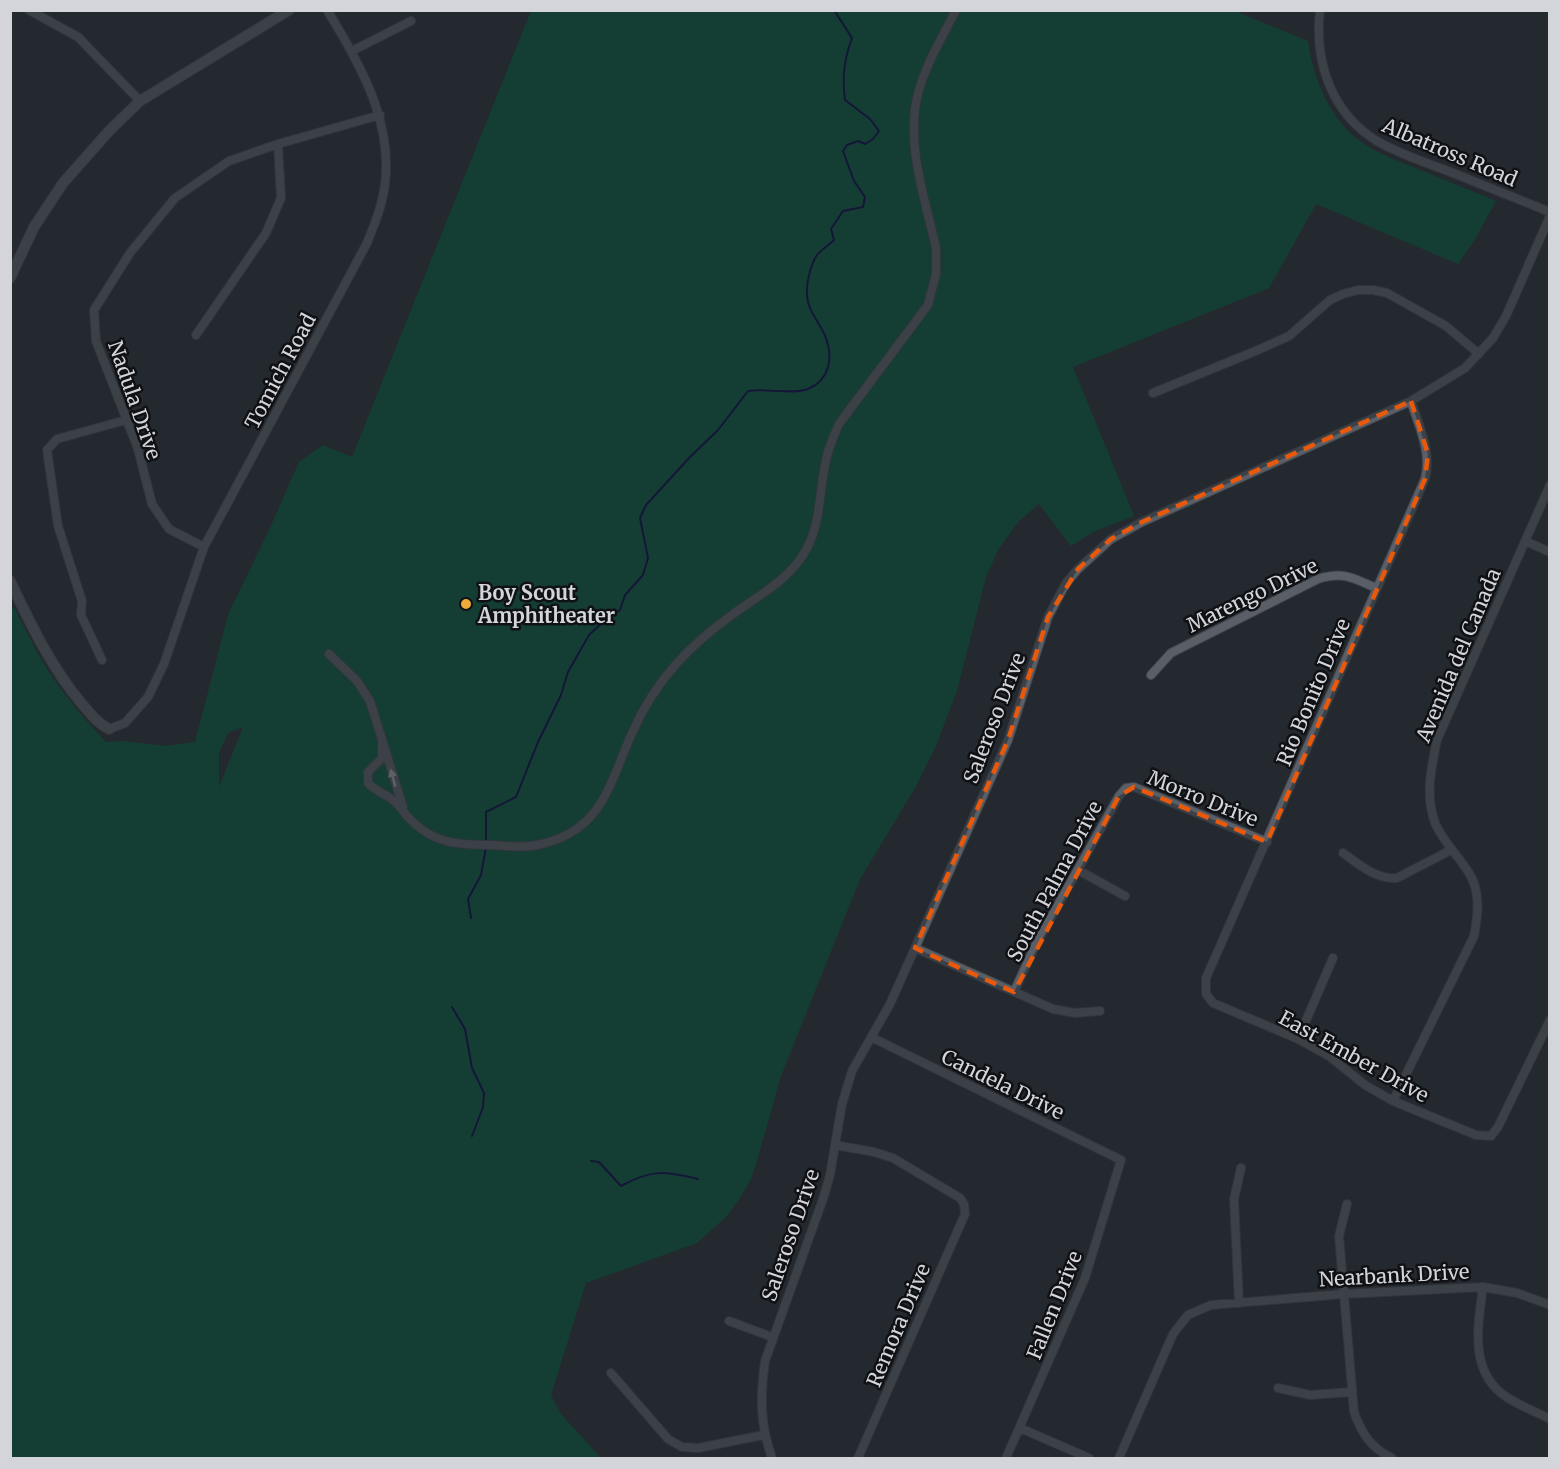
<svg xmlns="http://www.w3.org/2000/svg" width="1560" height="1469" font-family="Merriweather,serif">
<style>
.green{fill:#005a3b;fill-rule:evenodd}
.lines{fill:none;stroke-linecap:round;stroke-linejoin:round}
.stream{stroke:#000040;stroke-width:2}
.minor-casing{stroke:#40444a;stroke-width:10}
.tertiary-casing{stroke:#40444a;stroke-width:12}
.minor{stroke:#5a5f67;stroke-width:8}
.tertiary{stroke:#5a5f67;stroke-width:10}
.oneway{fill:#a3a6ac}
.marked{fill:none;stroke:#e8590c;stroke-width:4.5;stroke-dasharray:12 8;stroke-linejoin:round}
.poi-dot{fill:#ebaa39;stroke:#0f1114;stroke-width:2}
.labels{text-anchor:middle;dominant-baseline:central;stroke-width:5;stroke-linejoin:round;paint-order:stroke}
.street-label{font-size:20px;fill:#d3d5da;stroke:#0f1114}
.poi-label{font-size:20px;font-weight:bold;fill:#d3d5da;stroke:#0f1114;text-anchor:start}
</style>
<rect width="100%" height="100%" fill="#24282f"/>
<path class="green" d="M531,11H1235L1308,41C1313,78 1329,118 1360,141C1379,155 1402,162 1423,171C1447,181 1472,191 1496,201L1474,241L1458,264L1316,204L1269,288L1073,367L1134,516L1093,532L1071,546L1039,504L1018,522L998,550L986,577L957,691L935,748L915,788L860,879L781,1076L757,1161L751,1179L740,1198L727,1216L697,1243L586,1283L551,1395L560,1413L601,1458H11L10,607L15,609C27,632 38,656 53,678C69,701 87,722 106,742L123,741L167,746L195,742L228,615L269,530L299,462L323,445L352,457ZM243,727L219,787V753L228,733Z"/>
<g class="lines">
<path class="stream" d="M486,841V812L516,797L538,742L561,695L568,672L589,635L605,620L620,610L625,595L643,575L648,558L640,518L646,505L690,457L718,430L748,391C767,388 792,395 808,389C830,380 833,357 826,338C821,324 808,312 807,296C806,284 810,266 817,255C821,250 829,245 834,240L831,229L843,211L863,207L865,197L854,181L843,151L847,145L858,141L865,144L873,139L879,131L870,119L845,100C842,77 844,60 852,38L834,10
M471,918L468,899L481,875L486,847
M452,1007L465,1029L472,1068L484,1093L483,1107L472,1136
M591,1161L599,1162L621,1186C652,1169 665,1171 698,1179"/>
<defs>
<path id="minor" d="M29,10L78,37L140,101
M1320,10C1314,61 1331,113 1377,141C1399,154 1424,162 1448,171C1482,185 1516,198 1550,212
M352,51L411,21
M196,335L266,233L281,198L278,144
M1153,393L1258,350L1289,336L1330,300L1343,294L1358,290H1373L1387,293L1446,326L1479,354
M1411,401C1419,427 1432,452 1425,479L1206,978V994L1213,1003L1298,1039L1329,1056L1365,1085L1393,1101L1476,1135L1491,1136L1498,1127L1550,1020
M1525,541L1550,552
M204,547L169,529L152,504L138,449L96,341L94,310L130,253L175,198L229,161L278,144L380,115
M329,654L357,681L370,701L403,807
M102,660L81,615L82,601L58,526L47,450L57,439L126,420
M1151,675L1171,653L1318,579C1344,571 1353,578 1376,588
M109,729L125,723L148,697L164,664L204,547L367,243C372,230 378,217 381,204C400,134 363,68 327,10
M382,744V758L368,772V783C375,791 386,794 394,801C401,807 405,815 412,821C434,844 461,845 491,845C506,846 522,848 537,845C603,832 609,784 633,731C644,706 660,682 677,663C695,643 715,627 736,612C761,594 791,578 806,550C820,525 819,498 824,471C826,454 832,439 839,424L928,305L936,274V248C925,198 904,141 919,90C927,62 943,36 956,10
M1343,853C1358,864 1377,880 1397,878L1451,850
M1078,870L1125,896
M915,948L1053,1009L1075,1013L1100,1011
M1014,992L1035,946L1119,796L1126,788L1134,787L1267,842
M871,1037L1121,1160L1085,1278L1006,1458
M1298,1039L1333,958
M1393,1101L1474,936C1478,915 1481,892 1469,873C1458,855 1443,842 1435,823C1425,795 1431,769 1437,740L1550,485
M835,1145L874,1152L893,1158L960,1198L964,1204L965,1214L858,1458
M1347,1204L1339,1236L1354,1412C1362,1434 1371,1448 1392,1458
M1483,1287C1478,1326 1468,1373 1508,1398C1521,1406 1536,1412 1550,1419
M1239,1303L1234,1199L1241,1168
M729,1321L772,1337
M611,1373L668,1439L682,1447L698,1448L764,1435
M1278,1388L1310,1395L1351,1392
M1020,1428L1089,1458
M772,1458C760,1424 760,1397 765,1361L823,1199L830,1175L842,1104L852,1071L890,1004L1008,740L1048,617L1066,583L1078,569L1111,539L1142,522L1411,401L1465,368L1493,338L1506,316L1550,216
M1119,1458L1173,1334L1188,1315L1211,1305L1344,1294L1483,1287L1517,1293L1550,1305"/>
<path id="tertiary" d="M10,278L34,227L63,183L109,131L140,101L289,10
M10,581C31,625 51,667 82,704C91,714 97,723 109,729"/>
</defs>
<use href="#minor" class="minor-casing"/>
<use href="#tertiary" class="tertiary-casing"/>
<use href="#minor" class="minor"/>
<use href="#tertiary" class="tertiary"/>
</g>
<defs><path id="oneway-solid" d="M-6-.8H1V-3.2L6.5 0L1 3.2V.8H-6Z" transform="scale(1.5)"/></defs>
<use class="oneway" href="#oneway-solid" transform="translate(393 778) rotate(-105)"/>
<path d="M0 0H1560V1469H0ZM1411,401L1428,454L1425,479L1267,842L1134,787L1119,796L1014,992L915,948L1008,740L1048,617L1078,569L1111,539L1142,522Z" fill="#24282f" fill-opacity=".55" fill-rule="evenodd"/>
<path class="marked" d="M1411,401L1428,454L1425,479L1267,842L1134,787L1119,796L1014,992L915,948L1008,740L1048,617L1078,569L1111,539L1142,522Z"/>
<circle class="poi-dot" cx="466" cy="604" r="6"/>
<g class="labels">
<g class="street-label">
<text transform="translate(1450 152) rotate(23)">Albatross Road</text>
<text transform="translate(280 371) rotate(-62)">Tomich Road</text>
<text transform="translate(135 400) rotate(71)">Nadula Drive</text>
<text transform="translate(1252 595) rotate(-26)">Marengo Drive</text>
<text transform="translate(1458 655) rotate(-67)">Avenida del Canada</text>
<text transform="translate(1313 692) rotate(-67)">Rio Bonito Drive</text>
<text transform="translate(994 718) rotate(-69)">Saleroso Drive</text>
<text transform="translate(1203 798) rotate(22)">Morro Drive</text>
<text transform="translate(1054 881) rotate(-62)">South Palma Drive</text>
<text transform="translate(1354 1056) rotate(29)">East Ember Drive</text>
<text transform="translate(1003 1084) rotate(26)">Candela Drive</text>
<text transform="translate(790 1235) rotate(-71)">Saleroso Drive</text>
<text transform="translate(1394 1275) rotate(-3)">Nearbank Drive</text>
<text transform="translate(1054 1305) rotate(-68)">Fallen Drive</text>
<text transform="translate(898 1325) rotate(-67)">Remora Drive</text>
</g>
<g class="poi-label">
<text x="478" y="592">Boy Scout<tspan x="478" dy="23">Amphitheater</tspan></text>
</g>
</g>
<rect width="1560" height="1469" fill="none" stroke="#d3d5da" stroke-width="24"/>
</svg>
